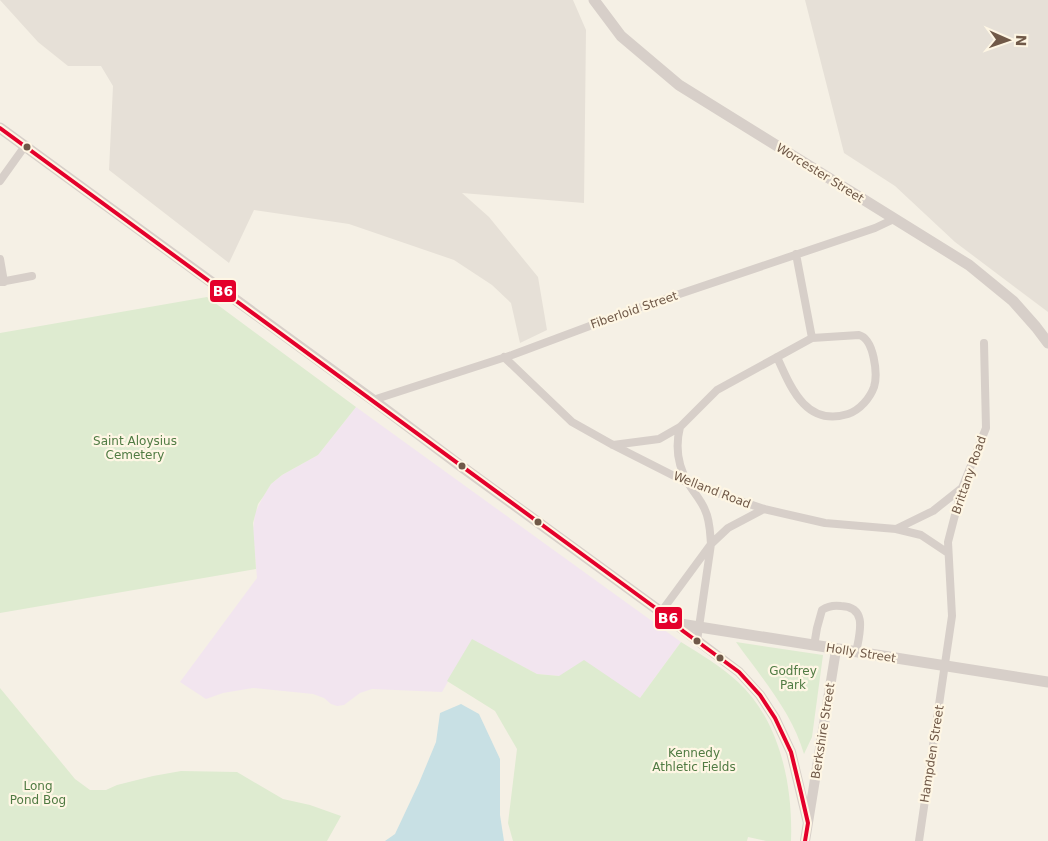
<svg xmlns="http://www.w3.org/2000/svg" width="1048" height="841" font-family="'DejaVu Sans',sans-serif">
<style>
.industrial{fill:#e6e0d7}
.education{fill:#f2e5ef}
.green{fill:#deebd0}
.water{fill:#c8e0e4}
.lines{fill:none;stroke-linecap:round;stroke-linejoin:round}
.minor{stroke:#d7cfc9;stroke-width:8}
.tertiary{stroke:#d7cfc9;stroke-width:10}
.secondary{stroke:#d7cfc9;stroke-width:11}
.bus-1-casing{stroke:#fef6e4;stroke-width:8}
.bus-1{stroke:#e4002b;stroke-width:4}
.bus-dot{fill:#705948;stroke:#fef6e4;stroke-width:2}
.labels{text-anchor:middle;dominant-baseline:central;stroke-width:4.5;stroke-linejoin:round;paint-order:stroke}
.street-label{font-size:12px;fill:#705948;stroke:#fef6e4}
.park-label{font-size:12px;fill:#507b43;stroke:#fef6e4}
.line-badge{stroke:#fef6e4;stroke-width:2}
.badge-label{font-size:14px;text-anchor:middle;font-weight:bold;fill:#fff}
</style>
<rect width="100%" height="100%" fill="#f5f0e5"/>
<path class="industrial" d="M0,0H573L586,30L584,203L462,193L489,217L538,277L547,330L520,343L511,303L492,285L454,260L349,224L254,210L229,263L109,170L113,86L101,66H68L38,42Z
M805,0H1048V312L955,242L895,186L844,153Z"/>
<path class="education" d="M356,407L681,642L640,698L559,676L537,674L472,640L442,692L372,689L360,693L344,705L337,706L331,704L324,698L313,694L253,688L223,693L206,699L180,682L257,578L253,531L255,513L263,497L271,484L282,475L318,455Z"/>
<path class="green" d="M207,297L356,407L318,455L282,475L271,484L263,497L258,504L253,523L256,569L0,613V333Z
M472,639L537,674L559,676L584,660L640,698L681,642C700,654 721,666 738,682C780,721 793,785 791,841H766L748,837L747,841H513L508,823L517,749L495,711L447,681Z
M736,642L823,655L812,737L804,754C792,712 761,677 736,642Z
M0,688L75,779L90,790H106L117,785L153,776L181,771L237,772L283,799L310,805L341,816L327,841H0Z"/>
<path class="water" d="M461,704L479,714L500,759V815L504,841H385L395,834L419,783L436,742L440,713Z"/>
<g class="lines">
<path class="minor" d="M0,181L25,146
M796,254L812,338
M0,259L4,282
M0,282L32,276
M504,357L572,422L613,445L688,483L764,509L825,523L896,529L933,511L962,488
M373,400L512,355L638,308L875,228L894,219
M613,445L659,439L680,427L717,390L812,338L859,335C874,339 878,374 874,387C870,398 860,410 848,414C806,427 791,388 777,357
M896,529L921,535L948,553
M661,612L711,544C710,532 710,520 705,510C701,500 694,493 688,483C678,466 675,447 680,427
M697,641L711,544L728,528L764,509
M814,646L817,628L822,610C828,606 834,605 841,606C869,607 859,635 856,653
M919,841L952,616L948,542L962,488L986,428L984,343"/>
<path class="tertiary" d="M674,623L739,672L760,695L775,718L791,752L808,823
M805,841L836,650"/>
<path class="secondary" d="M594,0L621,36L679,85L969,265L1013,301L1036,327L1048,343
M0,128L373,400L458,464L661,612L674,623L1048,682"/>
<defs>
<path id="bus-1" d="M0,128L661,612L683,631L739,672L760,695L775,718L791,752L801,793L808,823L805,841"/>
</defs>
<use href="#bus-1" class="bus-1-casing"/>
<use href="#bus-1" class="bus-1"/>
</g>
<g class="bus-dot">
<circle cx="27" cy="147" r="4.5"/>
<circle cx="462" cy="466" r="4.5"/>
<circle cx="538" cy="522" r="4.5"/>
<circle cx="697" cy="641" r="4.5"/>
<circle cx="720" cy="658" r="4.5"/>
</g>
<g class="labels">
<g class="street-label">
<text transform="translate(820 173) rotate(32)">Worcester Street</text>
<text transform="translate(634 310) rotate(-19)">Fiberloid Street</text>
<text transform="translate(969 475) rotate(-71)">Brittany Road</text>
<text transform="translate(712 490) rotate(21)">Welland Road</text>
<text transform="translate(861 653) rotate(9)">Holly Street</text>
<text transform="translate(823 731) rotate(-81)">Berkshire Street</text>
<text transform="translate(932 754) rotate(-81)">Hampden Street</text>
</g>
<g class="park-label">
<text x="135" y="441">Saint Aloysius<tspan x="135" dy="14">Cemetery</tspan></text>
<text x="793" y="671">Godfrey<tspan x="793" dy="14">Park</tspan></text>
<text x="694" y="753">Kennedy<tspan x="694" dy="14">Athletic Fields</tspan></text>
<text x="38" y="786">Long<tspan x="38" dy="14">Pond Bog</tspan></text>
</g>
</g>
<g class="line-badge">
<rect x="209" y="279" width="28" height="24" rx="5" fill="#e4002b"/>
<rect x="654" y="606" width="29" height="24" rx="5" fill="#e4002b"/>
</g>
<g class="badge-label">
<text x="223" y="296">B6</text>
<text x="668" y="623">B6</text>
</g>
<g transform="translate(1008 40) rotate(92)" stroke="#fef6e4" stroke-width="4" paint-order="stroke">
<path d="M0-4L9 19L0 12L-9 19Z" fill="#705948"/>
<text y="-8" font-size="14" font-weight="bold" text-anchor="middle" fill="#705948">N</text>
</g>
</svg>
